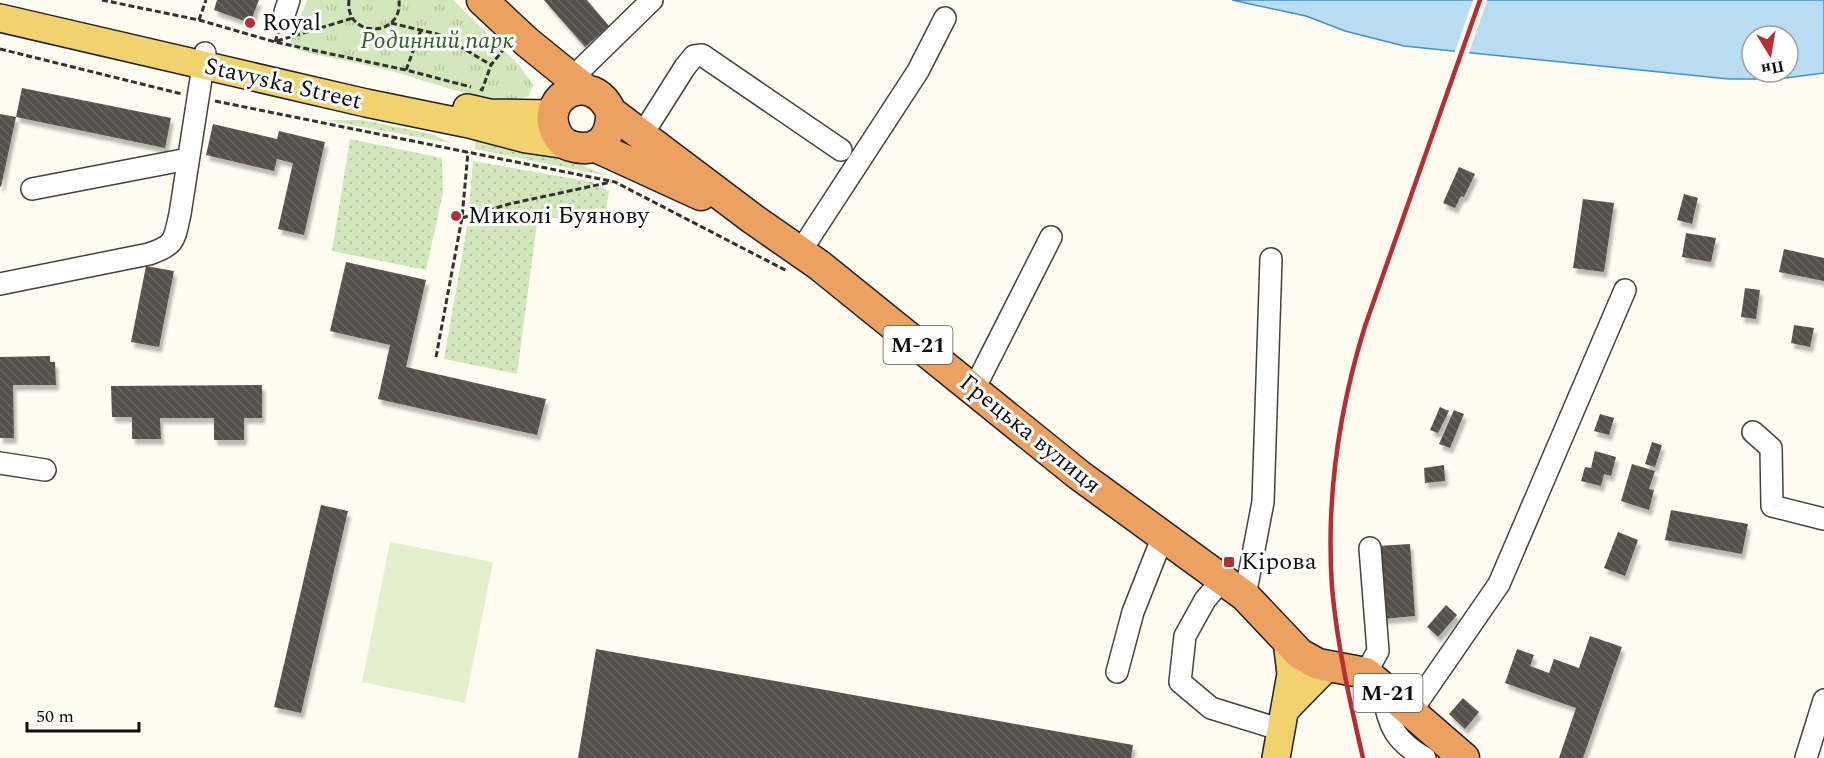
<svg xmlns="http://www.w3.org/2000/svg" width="1824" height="758" font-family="Spectral,serif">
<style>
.grass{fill:url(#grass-dots)}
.park{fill:url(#park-tufts)}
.pitch{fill:#e3efcd}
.water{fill:#b8ddf3;stroke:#4291c7;stroke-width:1.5;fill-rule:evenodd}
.pier{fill:#fefcf1}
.building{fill:url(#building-back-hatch);filter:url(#shadow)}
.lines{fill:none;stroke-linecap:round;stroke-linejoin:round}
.minor-casing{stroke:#424242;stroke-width:24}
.major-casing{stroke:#202020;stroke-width:30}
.highway-casing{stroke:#202020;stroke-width:33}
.path{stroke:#313131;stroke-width:3;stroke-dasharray:6 3;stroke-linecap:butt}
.minor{stroke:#fff;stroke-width:21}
.major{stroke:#f2d26d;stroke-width:27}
.highway{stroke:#eda160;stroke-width:30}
.rail{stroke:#b92c32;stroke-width:4.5}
.poi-dot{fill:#b92c32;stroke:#fff;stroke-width:2}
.labels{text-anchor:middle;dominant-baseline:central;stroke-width:6;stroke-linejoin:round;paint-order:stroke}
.shield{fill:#fff;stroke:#575757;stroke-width:1.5}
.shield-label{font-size:22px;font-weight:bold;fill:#0f0f0f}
.poi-label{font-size:24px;fill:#0f0f0f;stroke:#fff;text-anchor:start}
.park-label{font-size:24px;font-style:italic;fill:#2f6421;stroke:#fff}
.street-label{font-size:24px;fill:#0f0f0f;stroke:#fff}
</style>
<defs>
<pattern id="grass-dots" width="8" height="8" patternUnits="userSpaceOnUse" patternTransform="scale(1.5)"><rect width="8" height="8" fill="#d2e8bc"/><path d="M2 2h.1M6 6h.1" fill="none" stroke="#b3c6a0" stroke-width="1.8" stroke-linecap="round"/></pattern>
<pattern id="park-tufts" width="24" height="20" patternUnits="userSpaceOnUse" patternTransform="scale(1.5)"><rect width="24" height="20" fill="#d2e8bc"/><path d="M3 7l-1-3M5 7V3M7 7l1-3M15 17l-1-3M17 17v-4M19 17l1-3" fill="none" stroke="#b3c6a0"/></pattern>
<pattern id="building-back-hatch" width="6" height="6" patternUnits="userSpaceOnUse" patternTransform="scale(1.5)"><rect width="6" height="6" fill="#57504b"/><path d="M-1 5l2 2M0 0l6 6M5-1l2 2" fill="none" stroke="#6a6561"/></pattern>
<filter id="shadow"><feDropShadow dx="3" dy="5.5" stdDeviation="1.5" flood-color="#0004"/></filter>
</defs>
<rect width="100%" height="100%" fill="#fefcf1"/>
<path class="grass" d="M325,120H363L432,134L451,143Z
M476,137L574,162L608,176L475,149Z
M350,139L442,158L443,193L426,270L332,251Z
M473,161L592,182L609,191L604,224L538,216L517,374L444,359L468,221Z"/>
<path class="park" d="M307,0H453L519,65L533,85L529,96C494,109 427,80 391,71C360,63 328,58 297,50L291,45V41Z"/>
<path class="pitch" d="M390,542L493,562L465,703L362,682Z"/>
<path class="water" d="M1232,0H1824V73L1778,79H1729L1404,46L1345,31L1306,16ZM1752,36H1788V72H1752Z"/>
<path class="pier" d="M1473,0H1487L1468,56L1454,54Z"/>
<path class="building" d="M217,0H259L250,23L214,10Z
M544,0H587L609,26L585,47Z
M22,88L171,118L165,148L16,117Z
M0,114L16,117L1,187L0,186Z
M213,124L277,139L279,131L325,142L304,235L278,229L293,163L277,159L274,171L206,155Z
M1459,167L1475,174L1464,197L1461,196L1455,208L1443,203Z
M1684,194L1698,198L1692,224L1677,220Z
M1583,199L1614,203L1604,272L1573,268Z
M1686,233L1716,238L1711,262L1682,257Z
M1784,249L1824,258V281L1779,272Z
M346,262L426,280L406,367L546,399L537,435L378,399L390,345L330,331Z
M146,266L174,271L159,347L131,342Z
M1745,288L1760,290L1756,319L1741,317Z
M1794,325L1814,328L1810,347L1791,343Z
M50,356V362H55L56,385H13L14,438H0V357Z
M262,385V418H244V440H214V418H160L161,439H132V417H112L111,386Z
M1440,407L1449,411L1438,433L1430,430Z
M1454,410L1464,414L1450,448L1439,444Z
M1600,414L1614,418L1609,435L1594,431Z
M1652,442L1662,445L1655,467L1645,464Z
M1595,451L1616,457L1611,476L1604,474L1601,486L1581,481L1585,467L1591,468Z
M1632,464L1655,471L1649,489L1654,490L1649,510L1621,501Z
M1444,465L1445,481L1425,483L1424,468Z
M321,505L348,511L301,713L274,707Z
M1671,510L1748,524L1742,554L1665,540Z
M1618,532L1638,540L1625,576L1604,568Z
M1410,544L1415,616L1382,619L1377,546Z
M1446,605L1457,615L1438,637L1427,627Z
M1590,636L1622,647L1583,758H1559L1576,708L1505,683L1517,649L1534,655L1530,666L1549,673L1554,659L1579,668Z
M596,649L1133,745L1131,758H578Z
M1463,698L1479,712L1465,729L1449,714Z"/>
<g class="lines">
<defs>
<path id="minor" d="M285,12L289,0
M572,78L652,0
M642,135L685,67L694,56L702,55L841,150
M32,189L188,159
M800,252L918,71L945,18
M0,284L149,254C176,245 174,240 180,214L205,53
M974,389L1051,237
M1753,432L1771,448L1772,506L1824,519
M0,463L45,470
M1222,580L1205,600L1185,636L1180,682L1211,708L1282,730
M1245,596L1263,502L1271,259
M1117,672L1133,612L1163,536
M1366,673L1378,651L1370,548
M1381,687C1390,724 1390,738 1425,758
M1410,713L1499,584L1625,290
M1806,758L1824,700"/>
<path id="major" d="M0,18L366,103L469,124L526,139L567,145
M467,108L489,113L552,114
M1285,710L1329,665
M1276,758L1291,674L1287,640"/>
<path id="highway" d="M482,0L527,42L585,89
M611,112C612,138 597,154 571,146C563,144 558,137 555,130C541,95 592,69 611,112L753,219L819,265L1079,475L1245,596L1300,654L1318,664L1366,673L1464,758
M594,146L701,195"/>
</defs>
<use href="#minor" class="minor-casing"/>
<use href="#major" class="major-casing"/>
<use href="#highway" class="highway-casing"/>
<path class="path" d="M102,0L199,20L275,42L406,70L471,87
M349,0C344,38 403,39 399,0
M199,20L206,0
M391,23L441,35L491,65
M277,41L353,18
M275,42L280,27
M0,49L182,94
M406,70L421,30
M480,89L482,90L491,65L503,50
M215,101L615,182L787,271
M462,218L509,204L611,182
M436,357L462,218L468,152"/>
<use href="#minor" class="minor"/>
<use href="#major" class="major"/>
<use href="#highway" class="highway"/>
<path class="rail" d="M1363,758C1350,702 1337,645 1332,587C1326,499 1339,410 1365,326L1480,0"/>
</g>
<g class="poi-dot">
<circle cx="250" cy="23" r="6"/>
<circle cx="456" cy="216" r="6"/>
<rect x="1223" y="556" width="12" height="12" rx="3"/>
</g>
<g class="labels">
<g class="shield">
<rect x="883.5" y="326" width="69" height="38" rx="4.5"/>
<rect x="1353.5" y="674" width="69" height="38" rx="4.5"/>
</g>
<g class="shield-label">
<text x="918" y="345">М-21</text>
<text x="1388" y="693">М-21</text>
</g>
<g class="poi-label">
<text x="262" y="23">Royal</text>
<text x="468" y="216">Миколі Буянову</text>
<text x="1241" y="562">Кірова</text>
</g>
<g class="park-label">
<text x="437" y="41">Родинний парк</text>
</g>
<g class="street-label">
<text transform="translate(283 84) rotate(13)">Stavyska Street</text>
<text transform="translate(1030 434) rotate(39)">Грецька вулиця</text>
</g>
</g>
<g transform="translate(1770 54) rotate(169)"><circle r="28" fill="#ffffff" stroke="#9f9f9f" stroke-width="1.5"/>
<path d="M0-4.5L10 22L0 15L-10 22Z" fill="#b92c32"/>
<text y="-9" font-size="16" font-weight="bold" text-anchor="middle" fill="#0f0f0f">Пн</text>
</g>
<path d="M27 722v9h112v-9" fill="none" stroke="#0f0f0f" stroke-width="3"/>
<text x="36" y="722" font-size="18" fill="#0f0f0f" stroke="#ffffff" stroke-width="4.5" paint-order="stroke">50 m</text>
</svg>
